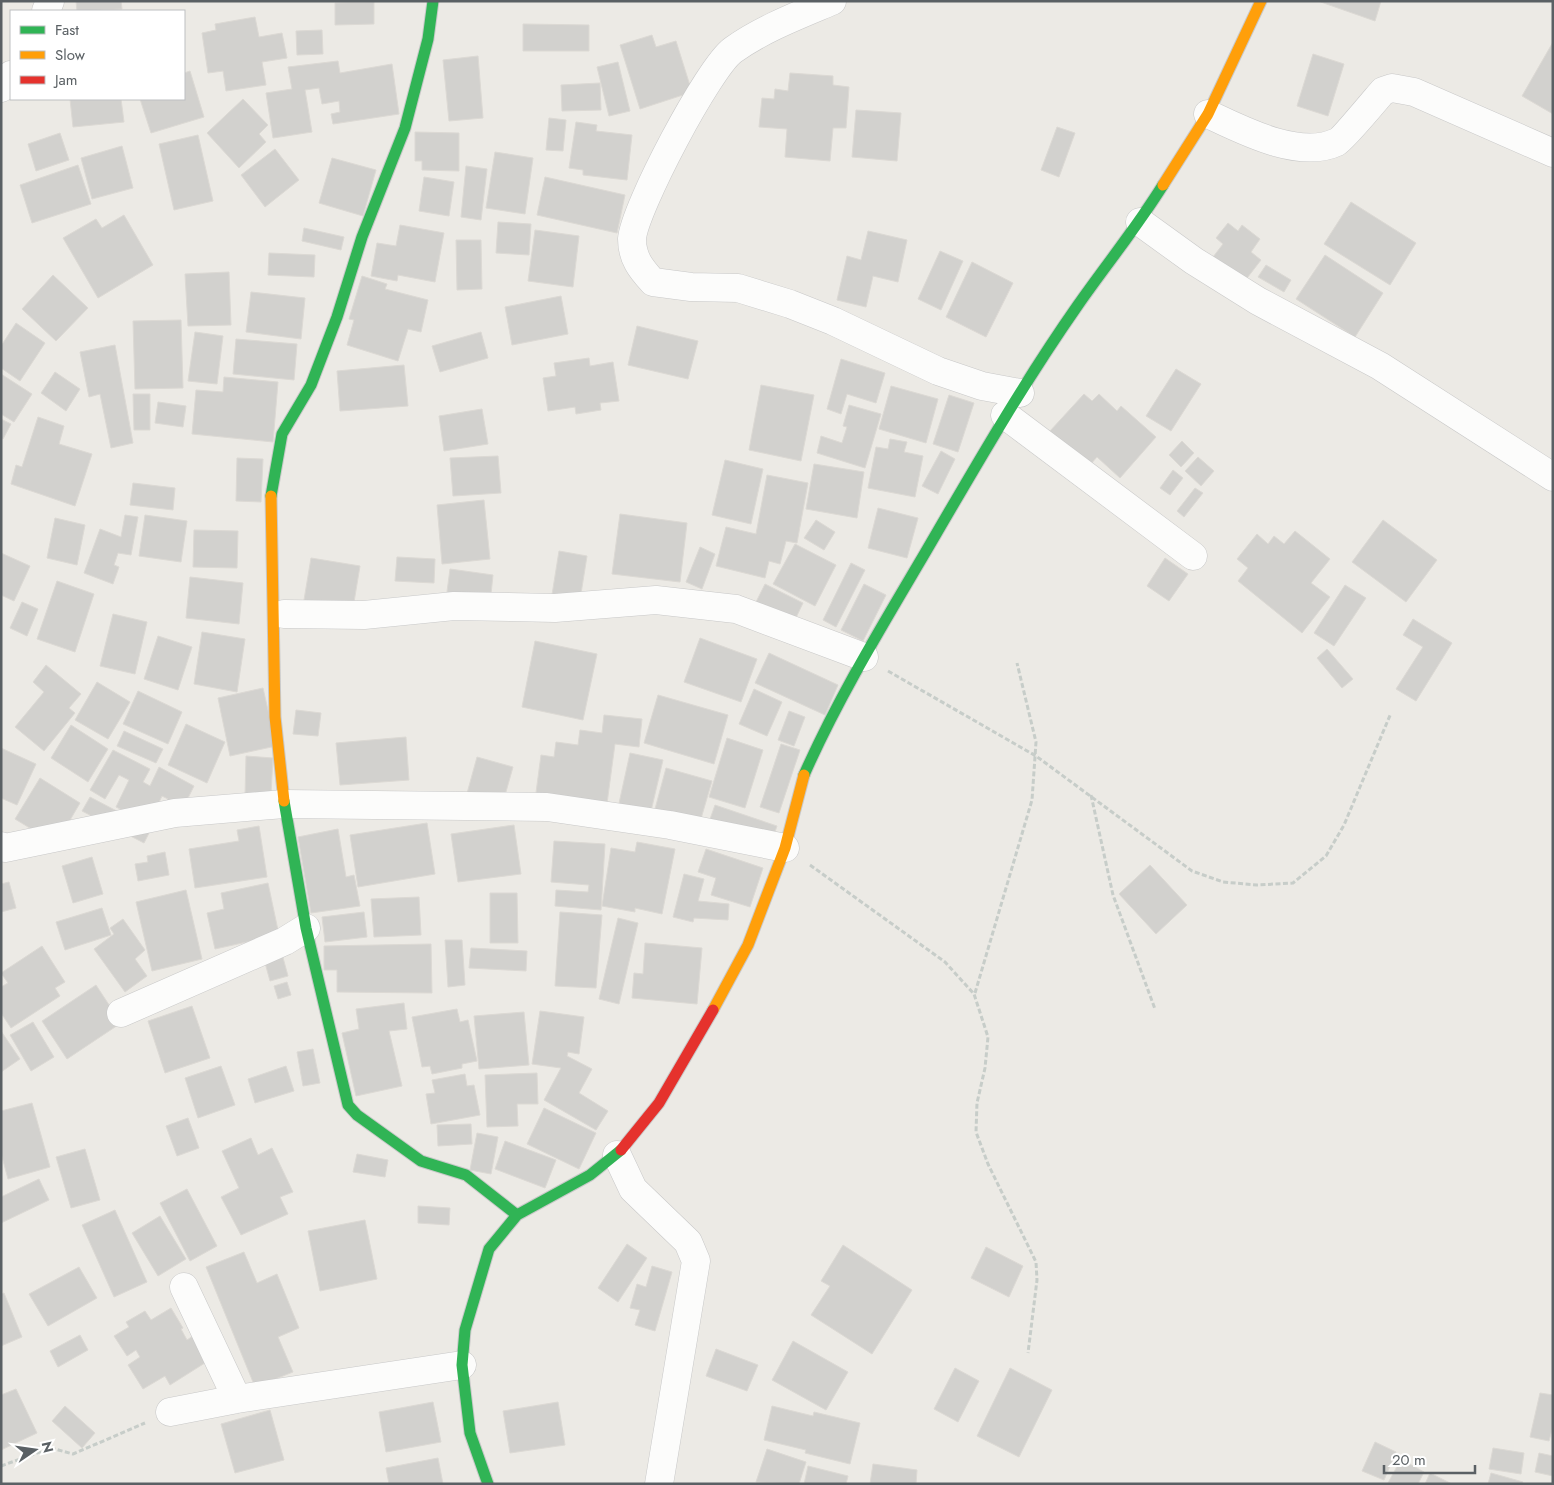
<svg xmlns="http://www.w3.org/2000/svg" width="1554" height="1485" font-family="Jost,sans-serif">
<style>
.building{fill:#d2d1ce;stroke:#dcd9d4}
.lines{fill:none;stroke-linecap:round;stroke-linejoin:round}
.street-casing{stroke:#c8c8c8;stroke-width:29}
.fast-casing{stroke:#c9c9c9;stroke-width:13}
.slow-casing{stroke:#c9c9c9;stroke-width:13}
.jam-casing{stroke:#c9c9c9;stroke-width:13}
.path{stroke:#c7cdc9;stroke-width:3;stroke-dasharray:5 2.5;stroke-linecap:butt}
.street{stroke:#fcfcfb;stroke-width:28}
.fast{stroke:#30b455;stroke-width:11}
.slow{stroke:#ff9f0a;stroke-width:11}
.jam{stroke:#e5322d;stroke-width:11}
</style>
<rect width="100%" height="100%" fill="#eceae5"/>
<path class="building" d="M76,1H121L122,9L77,11Z
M1318,1H1381L1375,21Z
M374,2V24L335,25V3Z
M255,17L259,37L282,33L287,58L262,62L266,85L226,91L223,71L208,73L202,33L216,30L215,24Z
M523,24L589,25V51H523Z
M322,30L323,54L297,55L296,31Z
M652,35L656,47L676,41L692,92L640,109L620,45Z
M1553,42V114L1522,96Z
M1313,54L1344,64L1328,116L1297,106Z
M478,56L483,118L449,121L443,60Z
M338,61L340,73L392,64L399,114L333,124L331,114L340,112L339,101L322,104L319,88L305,90L312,132L273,138L266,93L292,89L288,67Z
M618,62L630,111L609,116L597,67Z
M190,71L204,117L151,133L140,99H184V73Z
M790,73L833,76V85L849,87L846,128H833L830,161L785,157L787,129L759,127L762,98L774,99L775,89L788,91Z
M600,83L601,110L562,111L561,85Z
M70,99H121L124,122L73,127Z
M243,99L268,125L259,134L266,142L239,168L207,133Z
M856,110L901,113L897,161L852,157Z
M549,118L566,120L563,151L546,150Z
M576,122L597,125L596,131L632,135L627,180L583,175V170L569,168Z
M1057,127L1075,133L1059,177L1041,170Z
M415,132L459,133V171L422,170V161H415Z
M60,133L69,160L36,171L28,144Z
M198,135L213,201L174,210L159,144Z
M122,146L133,188L92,199L81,158Z
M275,149L299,180L265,207L241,175Z
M495,152L533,158L525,214L486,208Z
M332,158L376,170L363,216L319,203Z
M78,165L91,204L32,223L20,185Z
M466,166L487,169L481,220L461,217Z
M424,177L454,182L449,216L419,211Z
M545,177L625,195L617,233L537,215Z
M1351,202L1416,243L1390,285L1324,244Z
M124,215L153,265L98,298L63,238L96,219L102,228Z
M498,222L531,224L529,255L496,253Z
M1228,223L1238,231L1242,225L1260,239L1251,252L1261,260L1244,282L1213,257L1223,244L1216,238Z
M400,225L444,233L435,282L398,275L397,281L371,276L377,243L396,246Z
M304,228L344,237L341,250L302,241Z
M535,230L579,236L573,287L528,281Z
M868,231L907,240L898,282L873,276L866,307L837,300L847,256L861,260Z
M456,240H481L482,289L457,290Z
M940,251L963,261L941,310L918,299Z
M269,253L315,255L314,277L268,275Z
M1325,255L1383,293L1355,337L1296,299Z
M972,262L1013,283L986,337L946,317Z
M1266,265L1291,280L1284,292L1258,277Z
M229,272L231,325L188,326L185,274Z
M53,275L88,308L56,341L22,309Z
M362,276L387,284L385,289L428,300L421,332L408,329L398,361L347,345L354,320L349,319Z
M251,292L305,298L301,339L246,332Z
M561,296L568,334L512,345L505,307Z
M181,320L183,388L135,389L133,321Z
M16,323L45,343L20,381L1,368V346Z
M637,326L698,341L688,379L628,365Z
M195,332L223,336L217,384L188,381Z
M481,332L488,358L440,372L432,346Z
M236,339L297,344L294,380L233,374Z
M115,345L133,443L111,448L100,394L89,397L80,352Z
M589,358L590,366L613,362L619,401L600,403L601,410L576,414L575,407L548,411L543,378L556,376L554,363Z
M841,359L885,373L876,403L847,394L841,414L827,409Z
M404,365L408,406L340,411L337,371Z
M1176,369L1201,384L1171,431L1146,416Z
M55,372L80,389L66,411L41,393Z
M1,374L32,394L14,422L1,414Z
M224,377L278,382L273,442L192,434L196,390L223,392Z
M761,385L814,395L801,461L749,450Z
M891,386L938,399L926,443L879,429Z
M133,394H150V430H134Z
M1084,394L1092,401L1099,394L1117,411L1121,406L1156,437L1120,478L1097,457L1089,466L1050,431Z
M949,395L974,403L958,452L933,444Z
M158,402L186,406L183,427L155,423Z
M849,405L881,414L865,468L817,453L821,436L842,443L847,427L843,426Z
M482,409L488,444L444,451L439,416Z
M38,417L64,426L59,444L92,454L75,506L11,484L16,465L22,467Z
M1,419L11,424L3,439L1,438Z
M890,439L907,442L904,452L923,456L915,497L868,488L876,447L888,449Z
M1182,441L1194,453L1181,467L1169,455Z
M941,451L955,459L938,494L922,486Z
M498,456L501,493L453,496L450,458Z
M1198,457L1214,471L1201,486L1185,471Z
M237,458L263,459L261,502L236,501Z
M725,460L763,469L751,524L712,515Z
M814,464L864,472L857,518L806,509Z
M1173,470L1183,478L1170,495L1160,488Z
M767,475L808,483L797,543L786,541L780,564L769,561L765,578L716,566L726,527L756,534Z
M133,483L175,488L173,510L130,505Z
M1195,488L1203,493L1184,517L1177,511Z
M484,500L490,559L442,564L437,505Z
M878,508L918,518L907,558L868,548Z
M620,514L687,523L680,582L612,574Z
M125,515L138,517L131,555L118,553L114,565L119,567L113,584L84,573L100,529L121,537Z
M145,515L187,521L181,562L139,556Z
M55,518L85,525L77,565L47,558Z
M816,520L835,532L824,550L804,538Z
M1383,520L1437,560L1406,602L1352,562Z
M194,530L238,531L237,568L193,567Z
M1295,531L1330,559L1311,583L1330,597L1302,633L1238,581L1248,568L1237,559L1257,534L1268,544L1274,536L1284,544Z
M795,544L836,565L815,606L773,584Z
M700,547L715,554L702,589L686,582Z
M559,551L587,556L579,606L551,601Z
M1,553L30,566L14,601L1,595Z
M397,557L435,559L434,583L395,581Z
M311,558L360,566L351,620L302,612Z
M1165,558L1188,574L1169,601L1147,586Z
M851,563L865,570L836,627L823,620Z
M450,569L493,575L489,613L445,607Z
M190,577L243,583L239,624L186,618Z
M57,581L94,594L75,652L37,639Z
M765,584L803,603L792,626L754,606Z
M864,584L886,595L863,641L841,630Z
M1345,585L1366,598L1334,646L1314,633Z
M22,602L38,609L27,636L10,628Z
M113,614L147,622L135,674L100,666Z
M1413,619L1452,643L1416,701L1396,689L1423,647L1403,635Z
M202,632L245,639L237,692L194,684Z
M158,636L192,647L178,690L144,679Z
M700,638L757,659L741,702L684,682Z
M535,641L597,654L583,720L522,707Z
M1327,649L1353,679L1342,688L1317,658Z
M769,653L838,685L825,715L755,683Z
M46,665L81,694L69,708L75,713L44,751L15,727L44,692L33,682Z
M97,682L130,702L108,739L75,720Z
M263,688L276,746L230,756L218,698Z
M754,689L782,702L767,736L739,724Z
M138,691L182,712L168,744L123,724Z
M658,695L728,715L714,764L644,743Z
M296,710L321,713L318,736L293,734Z
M789,711L805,717L794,746L778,740Z
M604,715L642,719L639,747L615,744L606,811L535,800L541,755L554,757L556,742L578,745L580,730L602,733Z
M186,724L225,742L207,783L168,765Z
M71,725L108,749L88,782L51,758Z
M124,731L163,749L156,763L117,746Z
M406,737L409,780L340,785L336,743Z
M727,738L763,750L745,808L709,797Z
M781,744L800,750L779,813L760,807Z
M1,748L36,764L17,805L1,798Z
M113,750L150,769L143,782L150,786L159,767L194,786L184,806L180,804L167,829L155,823L168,799L162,796L149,823L116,807L129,780L119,775L105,799L90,790Z
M630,753L663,760L648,824L616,817Z
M246,756L273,758L270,812L245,796Z
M477,757L513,767L502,806L466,797Z
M666,768L712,781L700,822L655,809Z
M40,778L80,803L56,844L15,819Z
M90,797L151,829L144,843L82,811Z
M715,805L777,826L771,843L709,822Z
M427,823L435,874L358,887L350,835Z
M514,825L521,874L458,882L451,834Z
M259,826L267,877L195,888L189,849L239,841L237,830Z
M338,829L346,877L354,875L360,906L311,913L298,837Z
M554,841L605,844L601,910L555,906L556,890L588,892L589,885L551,882Z
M637,842L675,849L662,914L635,908V912L602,906L611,848L635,852Z
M706,849L763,868L750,907L711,895L716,878L698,872Z
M165,852L169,875L138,881L135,864L148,862L147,856Z
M92,857L103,894L73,903L62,866Z
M1150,865L1187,905L1156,934L1119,894Z
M684,874L704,879L698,901L729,904L728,920L694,918L693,922L673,917Z
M9,882L16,908L1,912V884Z
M268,883L279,935L215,949L207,913L224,909L221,893Z
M186,890L202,959L152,971L136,902Z
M490,893H517L518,943H490Z
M419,897L421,935L374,937L371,899Z
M102,908L111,935L65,950L56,922Z
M364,912L367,937L325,942L322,917Z
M560,912L602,915L596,988L555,986Z
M618,918L638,923L619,1004L599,999Z
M123,919L145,950L135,959L147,976L125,992L94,949L114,934L110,928Z
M445,940H462L465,985L448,987Z
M645,943L702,948L697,1004L632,998L634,973L643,974Z
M431,944L432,993L337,992V970H324V946Z
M42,946L65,982L55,988L60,996L11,1028L1,1013V987L8,983L1,973Z
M471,948L527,951L526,971L469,968Z
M282,954L288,976L270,981L264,959Z
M287,982L291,995L278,999L274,986Z
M96,985L121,1023L67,1059L42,1021Z
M404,1003L407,1029L389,1031L402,1086L356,1096L342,1033L359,1029L356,1009Z
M192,1006L210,1058L165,1073L148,1021Z
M457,1009L460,1022L468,1020L477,1061L462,1064V1068L432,1074L430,1066L422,1067L412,1017Z
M540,1011L584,1017L579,1054L568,1052L567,1056L592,1069L579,1093L608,1111L596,1130L544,1100L561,1068L532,1064Z
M524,1012L529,1065L479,1069L474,1016Z
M33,1022L54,1057L31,1071L10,1035Z
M1,1031L20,1059L1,1072Z
M313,1049L320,1083L303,1086L297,1052Z
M221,1066L235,1105L198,1118L185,1078Z
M286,1066L294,1091L255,1103L248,1079Z
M537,1073L538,1104H517L518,1126L487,1127L485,1075Z
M465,1074L467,1086L474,1085L480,1115L431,1124L426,1094L435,1093L432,1080Z
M32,1103L50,1167L8,1179L1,1153V1111Z
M544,1108L596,1133L579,1169L527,1144Z
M188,1118L199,1148L177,1156L166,1126Z
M471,1124L472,1144L438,1146L437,1125Z
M477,1133L498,1137L491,1174L470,1170Z
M251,1138L258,1155L272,1148L293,1192L280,1197L288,1214L241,1235L221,1197L239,1188L222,1151Z
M505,1141L556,1160L545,1188L495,1169Z
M85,1149L100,1200L71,1208L56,1157Z
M357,1154L388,1160L385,1177L353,1172Z
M39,1179L49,1200L1,1223V1197Z
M187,1189L217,1246L190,1261L160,1203Z
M418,1206L450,1208L449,1225L418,1223Z
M115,1210L147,1282L114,1297L82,1225Z
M160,1216L186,1259L158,1276L132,1233Z
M365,1220L377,1279L320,1291L308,1231Z
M627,1244L647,1258L618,1302L598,1288Z
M843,1245L912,1290L872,1354L811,1315L830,1286L821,1281Z
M986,1247L1023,1266L1009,1297L971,1278Z
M244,1252L257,1283L277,1274L299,1328L278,1337L293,1372L255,1387L206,1267Z
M652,1266L672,1272L655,1331L635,1325L640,1310L630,1308L637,1284L646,1287Z
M79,1267L97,1298L48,1326L29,1294Z
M4,1293L22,1337L1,1346V1294Z
M171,1308L183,1328L181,1329L187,1340L193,1336L208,1361L170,1385L165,1376L143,1389L128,1365L140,1357L136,1350L127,1356L114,1336L129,1327L126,1322L145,1311L151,1320Z
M80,1335L88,1350L58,1367L50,1351Z
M793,1341L848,1372L826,1410L772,1380Z
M716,1349L758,1365L747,1391L706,1376Z
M955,1368L979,1381L958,1422L934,1409Z
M1010,1368L1052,1390L1019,1457L977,1436Z
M16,1389L37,1433L1,1450V1395Z
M1540,1393L1553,1395V1426L1549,1441L1530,1437Z
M433,1402L441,1442L386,1452L379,1412Z
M558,1402L565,1445L510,1453L503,1411Z
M65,1406L95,1433L82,1448L52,1421Z
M772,1406L813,1416L814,1412L860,1423L850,1464L805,1453L806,1450L764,1440Z
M270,1410L284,1460L235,1473L221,1424Z
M1375,1442L1396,1452L1384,1480L1362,1471Z
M1493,1448L1524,1453L1521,1474L1489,1469Z
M767,1449L806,1462L799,1484L756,1482Z
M1539,1453L1553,1456V1476L1535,1472Z
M438,1458L443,1484H389L386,1468Z
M1401,1459L1424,1472L1418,1484L1388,1483Z
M873,1464L917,1470L916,1484H870Z
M808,1466L848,1476L846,1484H804Z
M1430,1473L1452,1484H1425Z
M1491,1473L1523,1482L1522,1484H1488Z"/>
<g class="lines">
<defs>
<path id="street" d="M832,1C799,15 762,29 733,50C709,67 634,209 632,239C632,258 641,269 653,282L691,287L738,288L790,304L833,321L938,371L982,386L1020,393
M46,11L50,1
M1,88L11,75
M1208,114C1242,130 1299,160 1337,142C1343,139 1376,99 1383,91L1392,88L1414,92L1553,153
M1140,222L1194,261L1258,301L1380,366L1553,477
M1005,415L1193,556
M284,614L364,615L454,606L555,608L656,600L736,609L864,657
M1,846L5,848L175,813L284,804L547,807L670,825L785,848
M121,1013L285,941L306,928
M617,1155L633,1189L688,1242L696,1261L659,1484
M184,1287L237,1399
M170,1412L237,1399L462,1365"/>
<path id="fast" d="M271,496L282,434L311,385L337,317L362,237L405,128L428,39L433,1
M804,775C838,698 882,626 925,553C974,469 1022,385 1078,305C1106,265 1137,227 1163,185
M284,801L306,928L348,1105L357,1115L421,1161L466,1175L517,1215
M488,1484L470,1433L462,1365L465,1330L489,1249L517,1215L590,1175L621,1150"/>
<path id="slow" d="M1163,185L1208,114L1261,1
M271,496L275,717L284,801
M713,1010L748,945L785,848L804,775"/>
<path id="jam" d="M621,1150L659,1103L713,1010"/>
</defs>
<use href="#street" class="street-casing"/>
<use href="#fast" class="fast-casing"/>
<use href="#slow" class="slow-casing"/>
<use href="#jam" class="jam-casing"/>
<path class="path" d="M888,671L1036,756L1192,871L1223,882L1257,885L1293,883L1326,856L1344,825L1391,713
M1091,795L1113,895L1155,1009
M810,865L945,962L974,994L988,1037L985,1068L977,1103L976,1132L988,1164L1036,1262L1037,1280L1028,1353
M975,993L1032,800L1036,742L1017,663
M1,1466L51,1448L73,1454L145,1423"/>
<use href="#street" class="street"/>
<use href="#fast" class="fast"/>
<use href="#slow" class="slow"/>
<use href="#jam" class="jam"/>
</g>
<rect width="1554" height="1485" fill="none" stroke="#5a6064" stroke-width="5"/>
<rect x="10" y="10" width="175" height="90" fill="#ffffff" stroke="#bdbfc1"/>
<rect x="20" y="26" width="25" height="8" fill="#30b455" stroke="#bdbfc1"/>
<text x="55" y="35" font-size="15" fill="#5a6064">Fast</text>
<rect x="20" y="51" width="25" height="8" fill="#ff9f0a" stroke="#bdbfc1"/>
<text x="55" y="60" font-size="15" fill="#5a6064">Slow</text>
<rect x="20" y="76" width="25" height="8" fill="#e5322d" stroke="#bdbfc1"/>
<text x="55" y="85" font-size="15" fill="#5a6064">Jam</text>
<g transform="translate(35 1450) rotate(77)" stroke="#ffffff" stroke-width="4" paint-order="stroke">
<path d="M0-4L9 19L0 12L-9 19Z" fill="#5a6064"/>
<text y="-8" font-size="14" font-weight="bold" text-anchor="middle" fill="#5a6064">N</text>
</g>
<path d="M1384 1465v8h91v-8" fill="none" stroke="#5a6064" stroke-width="2.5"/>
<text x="1392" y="1465" font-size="15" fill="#5a6064" stroke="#ffffff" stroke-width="4" paint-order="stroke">20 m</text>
</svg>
